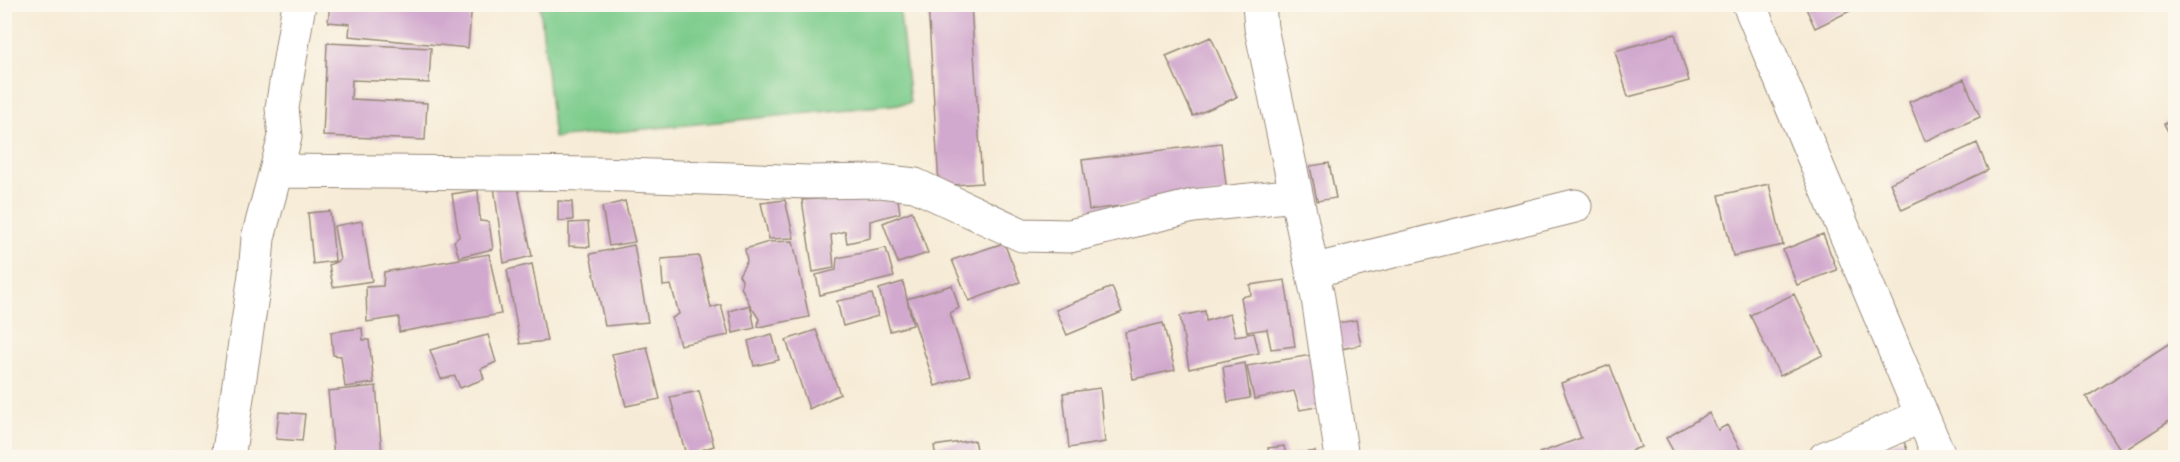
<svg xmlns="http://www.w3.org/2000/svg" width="2180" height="462" font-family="Pangolin,sans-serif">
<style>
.green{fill:#7dcc8c;stroke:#5c7b55;stroke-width:1.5}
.building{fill:#d1a8ce}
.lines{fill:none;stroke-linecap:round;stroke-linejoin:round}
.minor-casing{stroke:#988a7a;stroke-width:35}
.minor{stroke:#fff;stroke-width:33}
</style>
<rect width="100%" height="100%" fill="#fbf7ec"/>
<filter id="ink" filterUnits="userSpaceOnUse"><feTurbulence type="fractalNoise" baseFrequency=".0167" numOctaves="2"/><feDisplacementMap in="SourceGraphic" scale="12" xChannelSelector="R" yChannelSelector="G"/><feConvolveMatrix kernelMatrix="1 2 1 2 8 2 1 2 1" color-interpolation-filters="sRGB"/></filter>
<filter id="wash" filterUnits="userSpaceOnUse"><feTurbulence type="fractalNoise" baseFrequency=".008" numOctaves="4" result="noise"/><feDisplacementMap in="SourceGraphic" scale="24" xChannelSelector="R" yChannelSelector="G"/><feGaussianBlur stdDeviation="1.35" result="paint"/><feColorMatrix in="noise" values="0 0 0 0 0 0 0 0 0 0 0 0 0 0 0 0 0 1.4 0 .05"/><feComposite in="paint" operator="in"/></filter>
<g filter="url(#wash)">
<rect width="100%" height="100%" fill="#f6ebd6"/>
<path class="green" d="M540,5H899L910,103L554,138Z"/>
<g id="blocks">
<path class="building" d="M330,4H472L468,48L349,36L350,24L328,22Z
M928,4H971L982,183L939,186Z
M1804,4H1857L1858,7L1815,28Z
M1675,34L1689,81L1628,97L1615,51Z
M1211,37L1237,97L1193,116L1166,56Z
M327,43L431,48L429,83L352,80L351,99L427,103L425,140L323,136Z
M1964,79L1980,117L1925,141L1909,102Z
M2176,118V145L2164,124Z
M1221,143L1227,193L1089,210L1082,160Z
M1977,143L1988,170L1902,210L1890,183Z
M1329,163L1336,198L1317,201L1310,166Z
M517,183L532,256L504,263L494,186Z
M1769,184L1783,245L1733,256L1719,195Z
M478,190L480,221L489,222L493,249L459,257L454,241L459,237L452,194Z
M897,193L900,213L870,221V238L847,243L845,231L831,235L834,268L813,272L802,200Z
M785,200L794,238L769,239L761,203Z
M558,201L572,202L573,220L558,221Z
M625,201L635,242L609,246L602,207Z
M330,211L335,261L313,264L308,213Z
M912,211L928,253L898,263L883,223Z
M362,221L372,281L333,287L329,265L340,260L334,226Z
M588,222L590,247L569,246V223Z
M1823,234L1837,270L1797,285L1783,250Z
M793,241L809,317L758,327L759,319L750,305L755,328L733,333L729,311L750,305L741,287L742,280L739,275L747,261L745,249L769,242Z
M1004,243L1020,282L969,301L952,260Z
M634,245L648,322L605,326L590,254Z
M886,248L894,277L820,295L816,275L836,270L837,258Z
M489,254L501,314L399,332V317L367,322L366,287L383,286L384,272Z
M699,256L711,308L721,305L729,335L680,345L672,318L679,314L671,285L663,286L661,259Z
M532,264L547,341L520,344L507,270Z
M1285,280L1295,346L1271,349L1267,329L1247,332L1241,297L1251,295L1250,285Z
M903,282L913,325L890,331L879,289Z
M952,285L959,308L950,313L970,375L935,386L907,299Z
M1112,287L1122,312L1067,335L1056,310Z
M872,294L878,316L843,326L837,301Z
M1794,294L1823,355L1780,376L1750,315Z
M1205,311L1206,321L1230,314L1235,336L1254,333L1259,353L1189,369L1180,316Z
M1356,320L1361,345L1341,349L1337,323Z
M1163,323L1175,370L1133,379L1125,332Z
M362,328L363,340H369L374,383L345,387L341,356L333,355L331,332Z
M816,330L840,394L809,409L786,340Z
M772,334L779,360L754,366L748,341Z
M488,335L496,362L481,369L484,379L460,388L455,376L441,379L430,350Z
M2176,339V417L2122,452L2086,397Z
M647,347L660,399L626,406L612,354Z
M1311,355L1322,406L1300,410L1294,391L1254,399L1247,366Z
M1245,363L1250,398L1228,402L1223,367Z
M1610,365L1641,447L1611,458H1540L1539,453L1581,438L1561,383Z
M376,386L382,453L334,457L328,391Z
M1100,388L1105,442L1069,448L1063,393Z
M699,391L714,446L686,455L670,397Z
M279,412L305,414L302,441L276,439Z
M1709,413L1718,430L1727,425L1745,458H1677L1666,438Z
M1903,439L1910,458H1890L1885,445Z
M974,440L978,458H936L934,446Z
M1284,446L1286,456L1315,451L1316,458H1269L1268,448Z"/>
</g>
</g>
<g filter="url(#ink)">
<use href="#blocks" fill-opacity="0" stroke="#988a7a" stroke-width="1.5"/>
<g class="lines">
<defs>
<path id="minor" d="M1259,4L1261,28L1318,298L1342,458
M1749,4L1940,458
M277,171L600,174L808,182L880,181L915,185L1022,235L1070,236L1193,206L1296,195
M1312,271L1575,206
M228,458L255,275L258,238L285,137L282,108L299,4
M1825,458L1922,416"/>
</defs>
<use href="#minor" class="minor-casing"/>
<use href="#minor" class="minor"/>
</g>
</g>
<rect width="2180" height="462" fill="none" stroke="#fbf7ec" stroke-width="24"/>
</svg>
